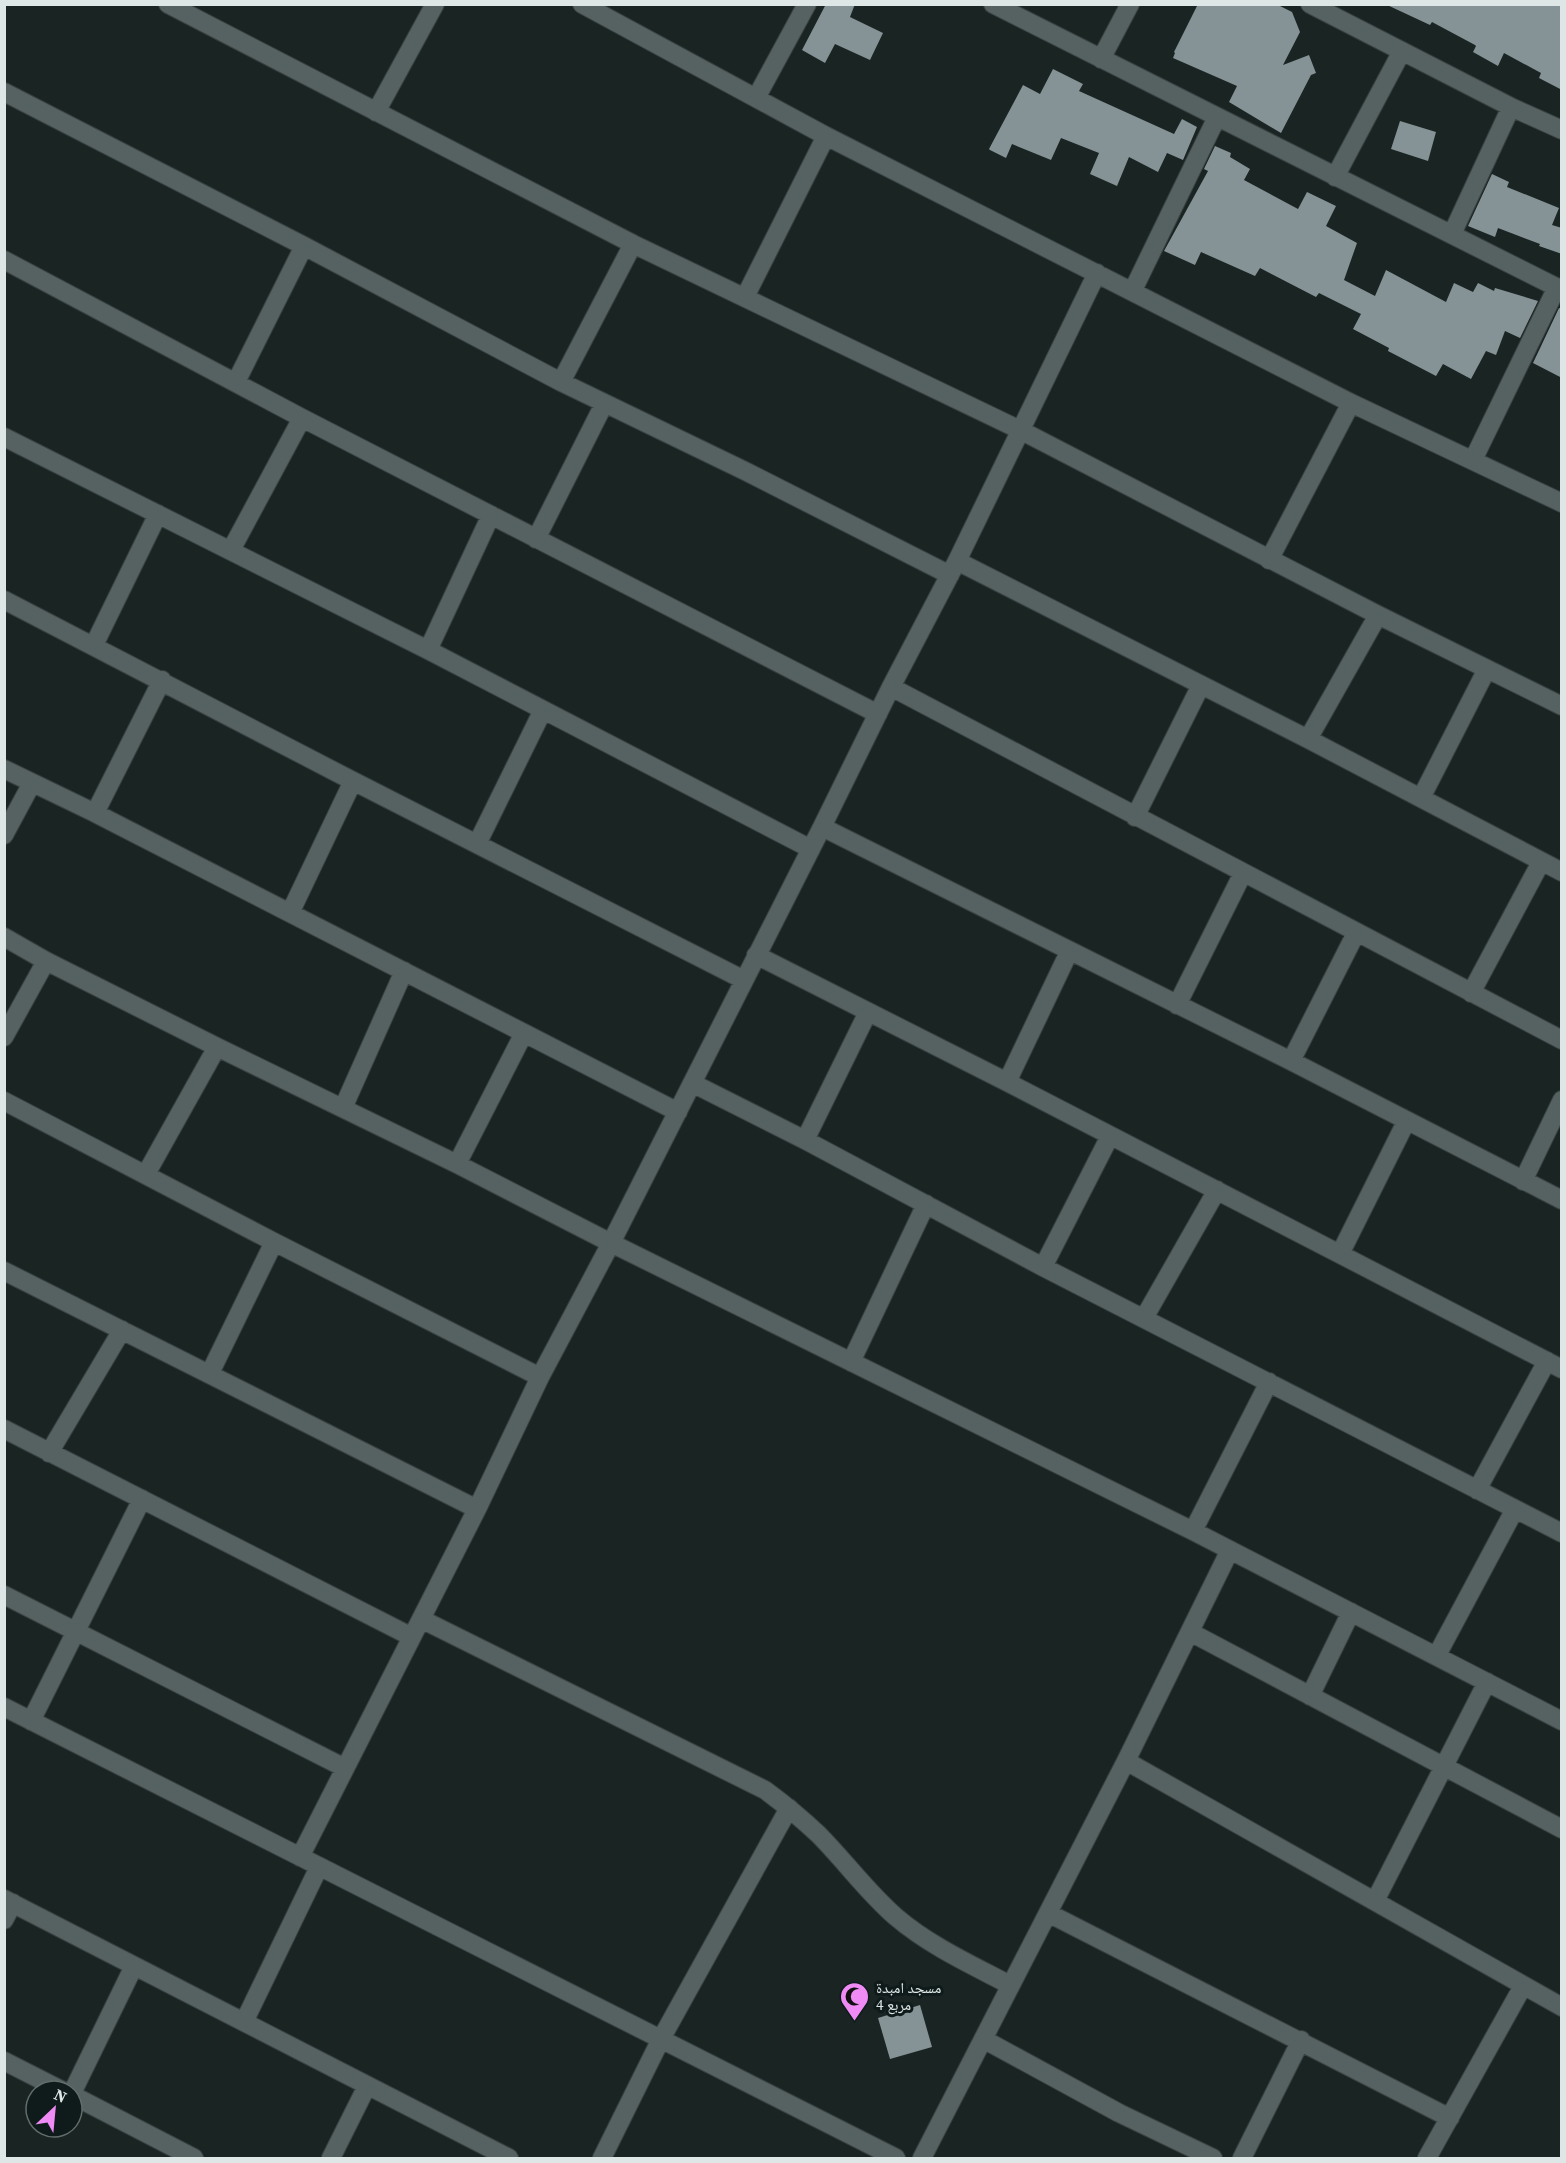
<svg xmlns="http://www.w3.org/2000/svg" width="1566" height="2163" font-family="'Source Serif 4','Noto Naskh Arabic',serif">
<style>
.building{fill:#859397}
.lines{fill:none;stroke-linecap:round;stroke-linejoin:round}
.minor-casing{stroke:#394140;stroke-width:20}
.minor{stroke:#556261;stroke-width:18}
.labels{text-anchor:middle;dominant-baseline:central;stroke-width:6;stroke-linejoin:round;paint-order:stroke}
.poi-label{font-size:15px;fill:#dfe7e6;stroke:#0f1b1a;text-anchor:start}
</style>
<rect width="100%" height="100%" fill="#192423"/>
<path class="building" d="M826,4H855L850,17L883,33L870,60L835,44L825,63L802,50Z
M1198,4H1276L1292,12L1300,32L1283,65L1309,55L1316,73L1311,75L1281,133L1229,102L1237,86L1173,58L1175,53L1174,52Z
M1385,4H1562V90L1539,78L1541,73L1504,53L1498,66L1473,52L1476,46L1475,45L1432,22L1430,25Z
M1053,69L1083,84L1079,91L1174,134L1182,119L1197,127L1183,160L1167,153L1158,172L1129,157L1117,186L1090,174L1099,153L1061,138L1051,160L1012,144L1006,158L990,150L989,149L1023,85L1040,94Z
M1400,121L1436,132L1428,161L1391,149Z
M1215,146L1231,153L1230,157L1250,169L1244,180L1298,209L1307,192L1336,206L1326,226L1357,243L1344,280L1375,296L1386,270L1446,302L1454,283L1473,292L1478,283L1494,291L1495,288L1538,301L1520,338L1505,331L1496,355L1486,351L1471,379L1443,364L1436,376L1388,351L1389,348L1353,329L1361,314L1319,293L1316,297L1260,268L1255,276L1201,252L1195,265L1164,251L1208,171L1204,169Z
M1492,174L1509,182L1507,187L1559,208L1552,225L1562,228V254L1539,246L1540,244L1498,228L1495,237L1468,226Z
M1559,308L1562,309V378L1533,363Z
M920,2005L932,2047L890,2059L878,2018Z"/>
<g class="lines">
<defs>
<path id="minor" d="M168,4L633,244L1020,430L1378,615L1562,706
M582,4L826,136L1351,403L1562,503
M993,4L1562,290
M1310,4L1511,107L1562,130
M1101,59L1130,4
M4,92L304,246L561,382L745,471L950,575
M756,98L807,4
M376,112L435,4
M1335,177L1402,51
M1452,234L1511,107
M4,260L302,418L878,714
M1133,290L1217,117
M745,297L826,136
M236,382L304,246
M561,382L633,244
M4,437L428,650L811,849
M1473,460L1557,287
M536,539L604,404
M231,550L302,418
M1269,560L1351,403
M957,561L1308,739L1562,872
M4,600L353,781L744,980
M94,645L158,514
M428,650L491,515
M891,687L1562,1040
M1308,739L1378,615
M4,769L95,813L678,1112
M1421,798L1487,669
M95,813L162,680
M1135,817L1201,685
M822,827L1291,1061L1562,1200
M4,835L32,783
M477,844L543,710
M290,913L353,781
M4,937L46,961L217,1047L457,1164L611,1243L1193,1531L1562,1721
M756,955L1007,1082L1562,1369
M1471,993L1541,862
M1177,1005L1243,873
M4,1037L46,961
M1291,1061L1356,933
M1007,1082L1069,952
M692,1083L805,1140L1043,1267L1562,1533
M4,1101L274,1242L540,1377
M343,1108L404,971
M805,1140L868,1012
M457,1164L524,1033
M146,1174L217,1047
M1523,1181L1562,1100
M1340,1254L1406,1122
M1043,1267L1110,1136
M4,1271L477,1509
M1144,1318L1217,1190
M851,1362L926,1204
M210,1373L274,1242
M4,1429L412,1637
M49,1453L122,1330
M1477,1490L1547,1361
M1193,1531L1269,1382
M4,1595L345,1768
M421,1619L765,1790C784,1804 801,1818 818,1834C845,1861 867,1892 896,1917C930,1946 972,1965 1010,1985
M1190,1632L1562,1829
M1437,1655L1515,1509
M1310,1696L1351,1612
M4,1707L896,2158
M31,1721L142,1499
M1126,1761L1562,2007
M300,1857L477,1509L540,1377L611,1243L822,827L891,687L957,561L1097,273
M4,1899L509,2158
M1375,1901L1487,1682
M1048,1913L1450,2118
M4,1920L13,1903
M244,2022L319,1867
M983,2039L1119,2113L1213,2158
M4,2061L63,2091
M72,2093L134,1966
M72,2095L194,2158
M331,2158L367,2086
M602,2158L661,2039L789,1808
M922,2158L1126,1761L1230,1550
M1242,2158L1301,2040
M1427,2158L1523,1986"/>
</defs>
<use href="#minor" class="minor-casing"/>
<use href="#minor" class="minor"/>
</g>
<defs>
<symbol id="mosque-pin" viewBox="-11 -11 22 30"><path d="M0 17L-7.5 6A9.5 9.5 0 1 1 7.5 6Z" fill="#f08bf6" stroke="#0f1b1a"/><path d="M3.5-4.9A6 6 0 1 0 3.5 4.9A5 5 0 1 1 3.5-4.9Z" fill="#111"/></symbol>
</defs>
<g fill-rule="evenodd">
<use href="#mosque-pin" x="838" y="1980" width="33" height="45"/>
</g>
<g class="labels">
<g class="poi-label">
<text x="876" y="1987">مسجد امبدة<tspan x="876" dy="17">مربع 4</tspan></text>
</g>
</g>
<rect width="1566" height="2163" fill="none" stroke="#dfe7e6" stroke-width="12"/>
<g transform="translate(54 2109) rotate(26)"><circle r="28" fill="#0f1b1a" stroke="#626d6c" stroke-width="1.5"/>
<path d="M0-4.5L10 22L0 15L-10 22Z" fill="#f08bf6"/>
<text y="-9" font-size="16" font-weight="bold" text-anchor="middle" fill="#dfe7e6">N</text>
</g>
</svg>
